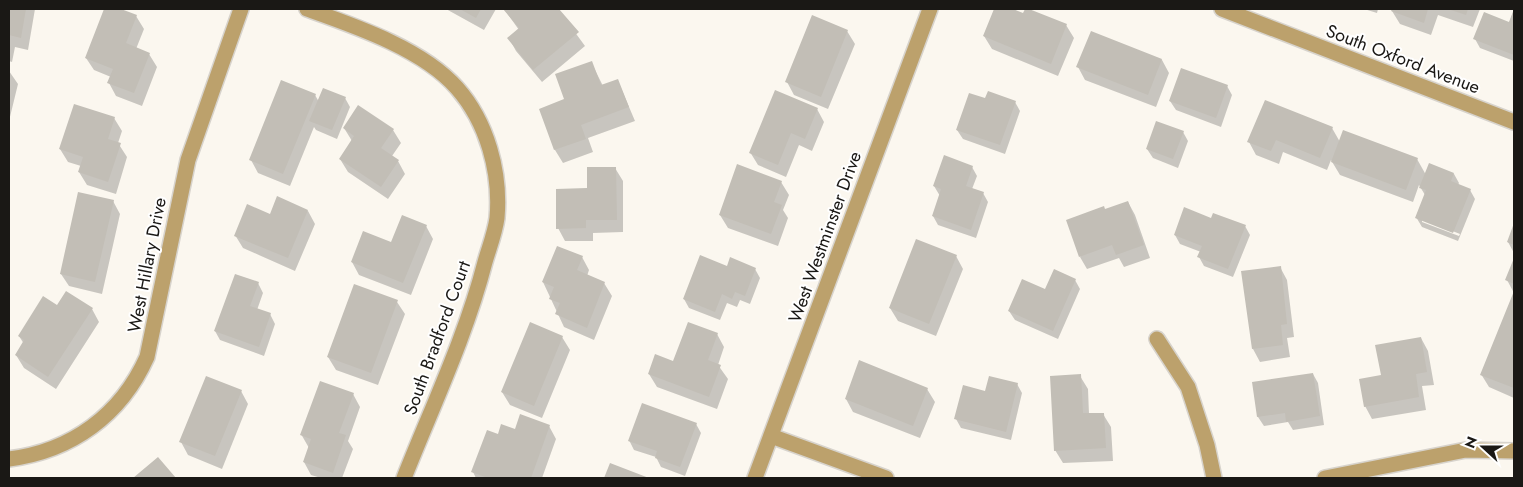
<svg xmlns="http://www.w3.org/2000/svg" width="1523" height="487" font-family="Jost,sans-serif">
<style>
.shadow{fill:#0003;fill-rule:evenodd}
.building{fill:#c2beb6}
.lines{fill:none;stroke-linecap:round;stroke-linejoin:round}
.street-casing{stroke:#d7d3cc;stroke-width:18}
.street{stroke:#bca16c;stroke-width:15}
.labels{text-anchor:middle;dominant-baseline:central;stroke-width:4;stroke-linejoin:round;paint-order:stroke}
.street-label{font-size:18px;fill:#1a1815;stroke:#fff}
</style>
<rect width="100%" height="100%" fill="#fbf7ef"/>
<path class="shadow" d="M9,9H35L28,50L15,47L12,62L9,61Z
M106,9H118L136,16L144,29L136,49L149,54L157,67L142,106L116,96L109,83L111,77L94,70L86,58Z
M446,9H496L484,30Z
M504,9H558L585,46L542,82L516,51L509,38L519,30Z
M996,9H1009L1024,15L1026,9L1066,25L1074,38L1058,76L992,49L984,36Z
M1364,9H1378L1377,13Z
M1393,9H1480L1473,27L1438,15L1431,35L1400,24L1392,11Z
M1514,10V61L1480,48L1475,39L1509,23Z
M847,31L855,44L828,109L794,95L787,82Z
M1091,33L1162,60L1169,73L1156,107L1085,80L1078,67Z
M591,62L603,86L618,81L635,121L588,138L593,152L563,163L555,150L541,109L566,100Z
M9,71L18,84L9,121Z
M1227,86L1232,95L1221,127L1176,110L1170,101Z
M315,95L319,102L345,98L350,107L337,139L316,130L314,127L290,186L258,173L251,160Z
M1015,102L1020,111L1005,154L963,139L957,130Z
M817,109L824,122L812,151L799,145L786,177L758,165L750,152Z
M114,118L122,131L118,143L127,157L116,194L87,185L79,172L81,166L68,162L60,149Z
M344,128L393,130L401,143L392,156L398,161L405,174L388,199L348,172L340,159L352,141Z
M1332,128L1340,142L1417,159L1426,175L1454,174L1459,183L1458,185L1470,190L1475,199L1458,241L1422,227L1416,217L1425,195L1419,185L1413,202L1340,175L1331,160L1327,170L1283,152L1279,164L1256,155L1249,142ZM1422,219L1460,234L1459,236L1422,222Z
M1183,132L1188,141L1178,168L1153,158L1147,149Z
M972,167L977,176L972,189L983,193L988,202L976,238L938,225L933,216L940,196L934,186Z
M615,168L623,181V232L593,233V241H565L558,228L589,190Z
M781,182L789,195L783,210L788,218L778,246L728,228L720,215Z
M113,201L120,214L102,294L69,286L61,274Z
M1128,202L1135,215L1150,258L1124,267L1119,258L1087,269L1080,257L1105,210Z
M308,211L315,224L295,271L243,248L235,235L270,215Z
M1212,219L1245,226L1250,235L1233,277L1204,266L1199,257L1201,252L1180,244L1175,235Z
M426,226L433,239L411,295L359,275L352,262Z
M1514,226V253L1508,242Z
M956,256L963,269L936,336L898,321L890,308Z
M582,257L589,270L587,276L604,283L612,296L594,340L564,327L543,282Z
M1514,261V293L1507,280Z
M727,267L755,269L760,278L750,304L740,300L737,307L727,303L720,320L689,308L684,299Z
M1280,267L1287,280L1294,337L1287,338L1290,357L1260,362L1253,349Z
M1075,280L1080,289L1058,339L1015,320L1009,311Z
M258,283L263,293L257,310L270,314L275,324L264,356L220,340L215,331Z
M1514,296V398L1489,387L1481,374Z
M397,302L405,314L378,385L336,370L328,357Z
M57,306L92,309L99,322L56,389L24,368L16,355L24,344L19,336Z
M717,334L724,347L718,365L728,379L717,409L657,387L649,374L674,362Z
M562,337L570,350L542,418L510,405L502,392Z
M1421,338L1428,351L1434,385L1422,386L1426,410L1372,419L1365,406L1382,376Z
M1313,374L1318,383L1324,425L1293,430L1288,422L1264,426L1258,417L1253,384Z
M1080,376L1088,389L1089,414H1103L1111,427L1113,461L1063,463L1055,450Z
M1017,384L1022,393L1011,440L961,428L956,419Z
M927,389L935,402L920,438L853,412L846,399Z
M241,391L248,404L222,469L188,455L181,442Z
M353,394L360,407L348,441L353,449L342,478H321L311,475L304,462L309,448L301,434Z
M696,424L701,433L685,476L661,467L656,457L634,450L629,440Z
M549,426L556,439L542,478H476L473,472L499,435Z"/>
<path class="building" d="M9,9H26L21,38L9,35Z
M104,9H121L137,15L126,43L150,53L134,93L107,83L113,69L85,58Z
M460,9H481L476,18Z
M503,9H559L579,32L533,70L507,38L519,28Z
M994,9H1013L1023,13L1025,9H1029L1067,24L1051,64L983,36Z
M1392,9H1428L1424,23L1391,11Z
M1448,9H1468L1466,15Z
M1514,9V55L1473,39L1484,12L1509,22Z
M812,15L848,30L821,97L785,82Z
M1091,31L1162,59L1148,95L1076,67Z
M592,61L601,85L618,79L629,107L581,125L586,139L554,150L539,109L564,99L555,74Z
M1181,68L1228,85L1216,118L1169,101Z
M281,80L316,94L283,174L249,160Z
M323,88L346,97L332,130L309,121Z
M775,90L818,108L805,139L791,133L778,165L749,153Z
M988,91L1016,101L1000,145L956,130L969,93L985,98Z
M1265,100L1333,127L1320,158L1276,140L1271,151L1247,142Z
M74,104L115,117L108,139L121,143L108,182L78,172L83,157L59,149Z
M358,105L394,129L381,148L399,160L381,187L339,159L354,136L343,128Z
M1156,121L1184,131L1173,159L1146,149Z
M1343,130L1418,158L1406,190L1331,162Z
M944,155L973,166L966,186L984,192L971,230L932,216L941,189L933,186Z
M1429,163L1454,173L1451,181L1471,189L1453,233L1415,218L1426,190L1419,188Z
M737,164L782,181L774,202L782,205L771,234L719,215Z
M587,167H616L617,220H586V228L556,229V189L587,188Z
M78,192L114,200L95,282L60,274Z
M277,196L308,210L288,258L234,236L247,204L270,214Z
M1128,201L1144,245L1116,255L1112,245L1079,257L1066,220L1104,206L1105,209Z
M1184,207L1211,218L1213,213L1246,225L1228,269L1197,257L1202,246L1174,235Z
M402,215L427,225L403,283L351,262L363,231L391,242Z
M1514,223V245L1507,242Z
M916,239L957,255L929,324L889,308Z
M557,246L583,256L577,270L605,282L587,328L555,314L560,303L549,299L554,287L542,282Z
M700,255L727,266L730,257L756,268L745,296L735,292L732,299L722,294L715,312L683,299Z
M1514,258V284L1505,280Z
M1281,266L1287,324L1281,325L1283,345L1252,349L1241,271Z
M1054,269L1076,279L1053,331L1008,311L1022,279L1045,289Z
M235,274L259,282L250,306L271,313L259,347L214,331Z
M354,284L398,300L371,373L327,357Z
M66,291L93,308L48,377L15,355L24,340L18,336L43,296L57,305Z
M1514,291V388L1480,375Z
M530,322L563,336L534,406L501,392Z
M688,322L718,333L708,360L721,365L709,397L648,374L655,354L673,361Z
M1421,337L1427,372L1416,374L1419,397L1364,407L1359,379L1381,375L1375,345Z
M859,360L928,388L913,426L845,399Z
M1313,373L1320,416L1286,422L1285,413L1257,417L1252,382Z
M1081,374L1083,413H1104L1106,448L1054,451L1050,376Z
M206,376L242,390L215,456L179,442Z
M989,376L1018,383L1006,432L954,419L963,385L985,391Z
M320,381L354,393L339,433L346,435L333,473L303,462L311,439L300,435Z
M642,403L697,423L680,467L655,458L657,451L628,441Z
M520,414L550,425L531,478H488L471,472L487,430L498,434L501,424L515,429Z
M158,457L176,478H133Z
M610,463L649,478H604Z"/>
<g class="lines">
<defs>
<path id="street" d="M307,9C355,26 423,49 457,88C487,122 501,172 497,218C495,233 489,248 485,262C466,336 432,407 404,478
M1222,9L1514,122
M1157,339L1188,387L1207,445L1214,478
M771,436L886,478
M9,459C72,451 121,415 147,357L188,160L241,9
M755,478L930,9
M1325,478L1466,450L1514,451"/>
</defs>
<use href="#street" class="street-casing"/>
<use href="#street" class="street"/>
</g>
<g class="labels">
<g class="street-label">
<text transform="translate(1403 59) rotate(21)">South Oxford Avenue</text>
<text transform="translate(825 237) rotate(-70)">West Westminster Drive</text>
<text transform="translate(147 265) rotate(-79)">West Hillary Drive</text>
<text transform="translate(437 338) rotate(-70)">South Bradford Court</text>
</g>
</g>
<rect width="1523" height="487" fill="none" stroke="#1a1815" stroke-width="20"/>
<g transform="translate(1483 447) rotate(291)" stroke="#ffffff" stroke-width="4" paint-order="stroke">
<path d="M0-4L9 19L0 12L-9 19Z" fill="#1a1815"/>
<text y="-8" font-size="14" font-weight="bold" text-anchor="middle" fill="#1a1815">N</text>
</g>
</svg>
